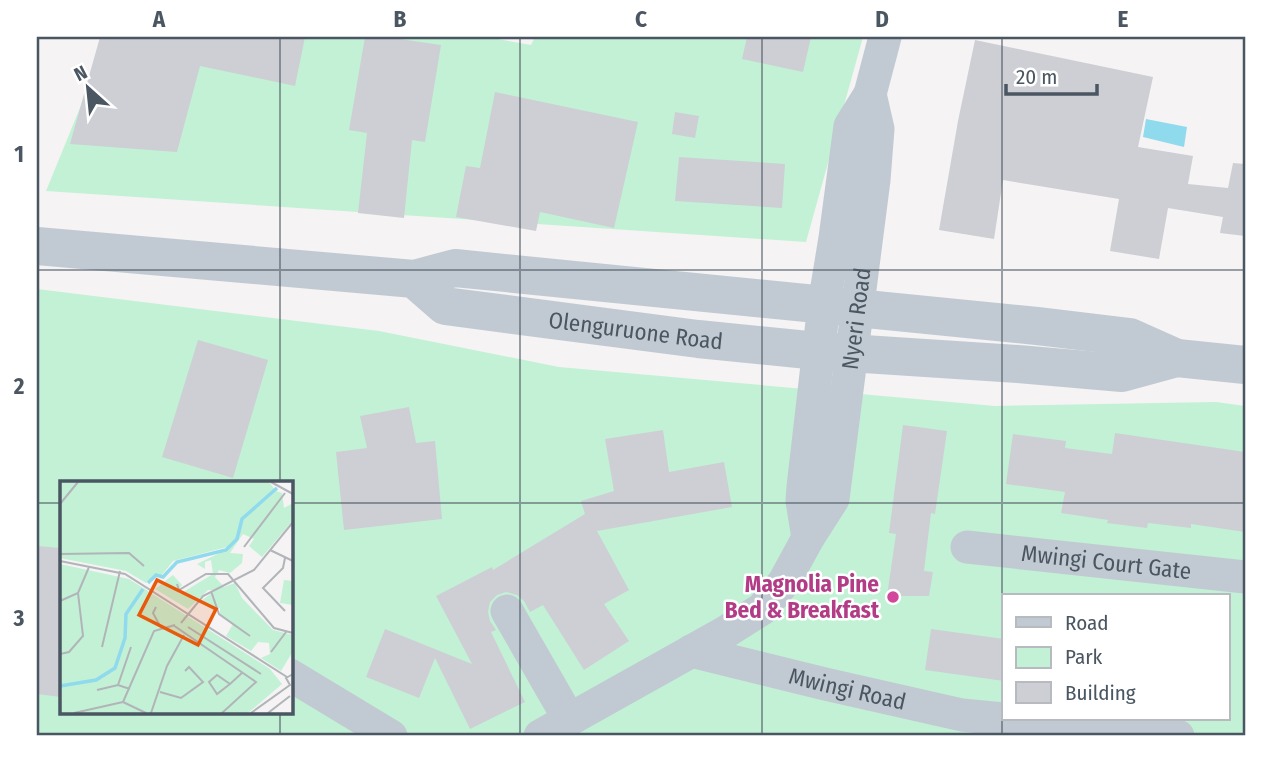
<svg xmlns="http://www.w3.org/2000/svg" width="1282" height="773" font-family="'Fira Sans Condensed',sans-serif">
<style>
.green{fill:#c3f1d5;fill-rule:evenodd}
.water{fill:#90daee}
.building{fill:#cdcfd5}
.lines{fill:none;stroke-linecap:round;stroke-linejoin:round}
.minor{stroke:#c1cad2;stroke-width:33}
.tertiary{stroke:#c1cad2;stroke-width:38}
.grid{fill:none;stroke:#4a5661;stroke-width:2;stroke-opacity:0.55}
.hotel-dot{fill:#d1479c;stroke:#fff;stroke-width:2.5}
.labels{text-anchor:middle;dominant-baseline:central;stroke-width:5;stroke-linejoin:round;paint-order:stroke}
.street-label{font-size:23px;fill:#4a5661;stroke:#fff}
.hotel-label{font-size:23px;font-weight:bold;fill:#b23c85;stroke:#fff;text-anchor:end}
.inset-river{fill:none;stroke:#90daee;stroke-width:3.5}
.inset-road{fill:none;stroke:#b1b4b9;stroke-width:2}
.view{fill:#e8590c;fill-opacity:0.15;stroke:#e8590c;stroke-width:3.5}
.inset-edge{fill:none;stroke:#4a5661;stroke-width:3.5}
.neatline{fill:none;stroke:#4a5661;stroke-width:2.5}
.grid-label{font-size:23px;text-anchor:middle;font-weight:bold;fill:#4a5661}
</style>
<rect width="100%" height="100%" fill="#f5f3f3"/>
<path class="green" d="M109,37H486L531,45L535,37H863L806,242L46,191Z
M37,289L379,331L559,367L995,406L1216,402L1245,406V736H37ZM61,482H290V712H61ZM1004,596H1228V719H1004Z"/>
<path class="water" d="M1146,119L1187,127L1184,147L1143,137Z"/>
<path class="building" d="M100,37H305L295,86L200,66L177,152L70,144Z
M365,37H386L441,45L425,142L412,140L404,218L358,213L367,133L349,130Z
M747,37H811L803,72L742,59Z
M975,40L1153,77L1138,147L1193,156L1188,184L1228,188L1233,163L1245,164V236L1220,233L1223,217L1168,208L1159,259L1110,251L1119,199L1003,180L994,239L939,230L958,121Z
M495,92L638,122L614,228L540,212L536,231L456,217L466,166L480,168Z
M675,112L699,116L695,138L672,134Z
M679,157L785,164L782,208L675,201Z
M198,340L268,360L233,478L162,457Z
M409,407L416,443L435,441L442,519L344,530L336,452L367,448L360,416Z
M903,425L947,431L935,514L931,513L924,571L933,572L929,596H887L896,534L889,533Z
M663,430L669,472L724,462L732,507L597,531L629,590L604,604L629,641L584,670L543,605L530,612L524,601L517,595L506,592L497,595L490,602L488,612L490,621L496,630L491,632L525,702L470,729L435,658L419,698L366,677L385,629L472,664L436,596L492,567L493,570L585,514L581,501L614,491L605,439Z
M1115,433L1245,452V532L1191,524V528L1148,523L1147,528L1107,523L1108,520L1061,513L1065,492L1006,484L1013,434L1066,441L1065,448L1112,454Z
M37,546L61,548V697L37,694Z
M931,629L1004,639V681L925,670Z"/>
<g class="lines">
<g class="minor">
<path d="M808,538L802,501L803,487L824,305L835,238L850,126L870,94L885,37"/>
<path id="s1" d="M967,547L1245,577"/>
<path d="M507,611L569,719"/>
<path id="s2" d="M691,651L825,684L962,715L1178,736"/>
<path d="M290,675L391,736"/>
<path id="s3" d="M540,736L724,633L762,609L784,582L808,538L833,499L874,180L878,129L870,94"/>
</g>
<g class="tertiary">
<path id="s4" d="M37,246L414,279L445,306L698,339L818,351L1018,364L1122,373L1177,358L1245,365"/>
<path d="M414,279L455,268L1037,326L1130,337L1177,358"/>
</g>
</g>
<path class="grid" d="M280,37V482M520,37V736M762,37V736M1002,37V736M37,270H1245M37,503H61M290,503H1245M280,712V736"/>
<circle class="hotel-dot" cx="893" cy="597" r="7"/>
<g class="labels">
<g class="street-label">
<text stroke="none"><textPath href="#s3" startOffset="569">Nyeri Road</textPath></text>
<text stroke="none"><textPath href="#s4" startOffset="612">Olenguruone Road</textPath></text>
<text stroke="none"><textPath href="#s1" startOffset="140">Mwingi Court Gate</textPath></text>
<text stroke="none"><textPath href="#s2" startOffset="161">Mwingi Road</textPath></text>
</g>
<g class="hotel-label">
<text x="879" y="584">Magnolia Pine<tspan x="879" dy="26">Bed &amp; Breakfast</tspan></text>
</g>
</g>
<g transform="translate(60 481)">
<rect width="233" height="233" fill="#f5f3f3"/>
<path d="M0,1H209L215,9L182,37L176,58L167,66L113,80L101,95L95,93L86,102L66,90L0,77ZM216,10L222,12L224,27L233,22V39L202,76L189,65L194,58L183,53L170,72L183,73L182,82L170,92L159,89L155,96L164,106L175,102L182,117L213,149L233,154V170L221,190L201,177L210,173L209,162L198,161L191,170L166,155L173,143L160,134V127L153,128L141,120L156,109H148L128,128L95,108L113,94L122,104L117,110L120,113L153,93L151,79L145,81V88L137,83L170,67L183,39ZM0,83L69,98L210,188L222,203L188,232H0ZM224,99L233,100V124L220,122Z" fill="#c3f1d5"/>
<path class="inset-river" d="M88,102L96,94L103,96L117,81L166,69L177,58L182,38L217,7M0,205L36,199L55,187L65,157L66,133L83,108"/>
<path class="inset-road" d="M211,1L233,13M0,23L18,1M184,66L225,12M210,69L233,80M0,73L69,72L84,85M225,77L223,87L203,107L225,130M0,80L65,93L227,196M117,103L119,109L146,93H168L214,147L233,152M151,110L159,133L190,155M0,120L18,112L29,86M96,126L93,132L100,145M121,142L143,115L194,89L233,41M113,144L196,201L162,232M128,146L201,193M42,166L60,90M211,171L226,151M0,173L9,171L23,155L18,112M170,203L157,194L149,201L157,213L170,203L183,191M58,204L71,166M37,209L58,204L70,208M100,211L121,217L143,201L129,186L125,190M63,221L94,150L115,144M63,221L86,232M14,232L63,221M91,232L107,185L124,154M191,232L230,204L226,197L233,193M208,232L230,215"/>
<path class="view" d="M97,99L156,128L138,164L79,134Z"/>
<rect width="233" height="233" class="inset-edge"/>
</g>
<rect width="1282" height="773" fill="none" stroke="#ffffff" stroke-width="77"/>
<rect x="1002" y="594" width="228" height="126" fill="#ffffff" stroke="#b7bbc0" stroke-width="2"/>
<rect x="1016" y="617" width="35" height="10" fill="#c1cad2" stroke="#b7bbc0" stroke-width="2"/>
<text x="1065" y="630" font-size="21" fill="#4a5661">Road</text>
<rect x="1016" y="647" width="35" height="21" fill="#c3f1d5" stroke="#b7bbc0" stroke-width="2"/>
<text x="1065" y="664" font-size="21" fill="#4a5661">Park</text>
<rect x="1016" y="682" width="35" height="21" fill="#cdcfd5" stroke="#b7bbc0" stroke-width="2"/>
<text x="1065" y="700" font-size="21" fill="#4a5661">Building</text>
<g transform="translate(88 88) rotate(333)" stroke="#ffffff" stroke-width="5" paint-order="stroke">
<path d="M0-5L12 26L0 18L-12 26Z" fill="#4a5661"/>
<text y="-10" font-size="19" font-weight="bold" text-anchor="middle" fill="#4a5661">N</text>
</g>
<path d="M1006 84v10h91v-10" fill="none" stroke="#4a5661" stroke-width="3.5"/>
<text x="1016" y="84" font-size="21" fill="#4a5661" stroke="#ffffff" stroke-width="5" paint-order="stroke">20 m</text>
<rect x="38" y="38" width="1206" height="696" class="neatline"/>
<g class="grid-label">
<text x="159" y="27">A</text>
<text x="400" y="27">B</text>
<text x="641" y="27">C</text>
<text x="882" y="27">D</text>
<text x="1123" y="27">E</text>
<text x="19" y="162">1</text>
<text x="19" y="394">2</text>
<text x="19" y="626">3</text>
</g>
</svg>
